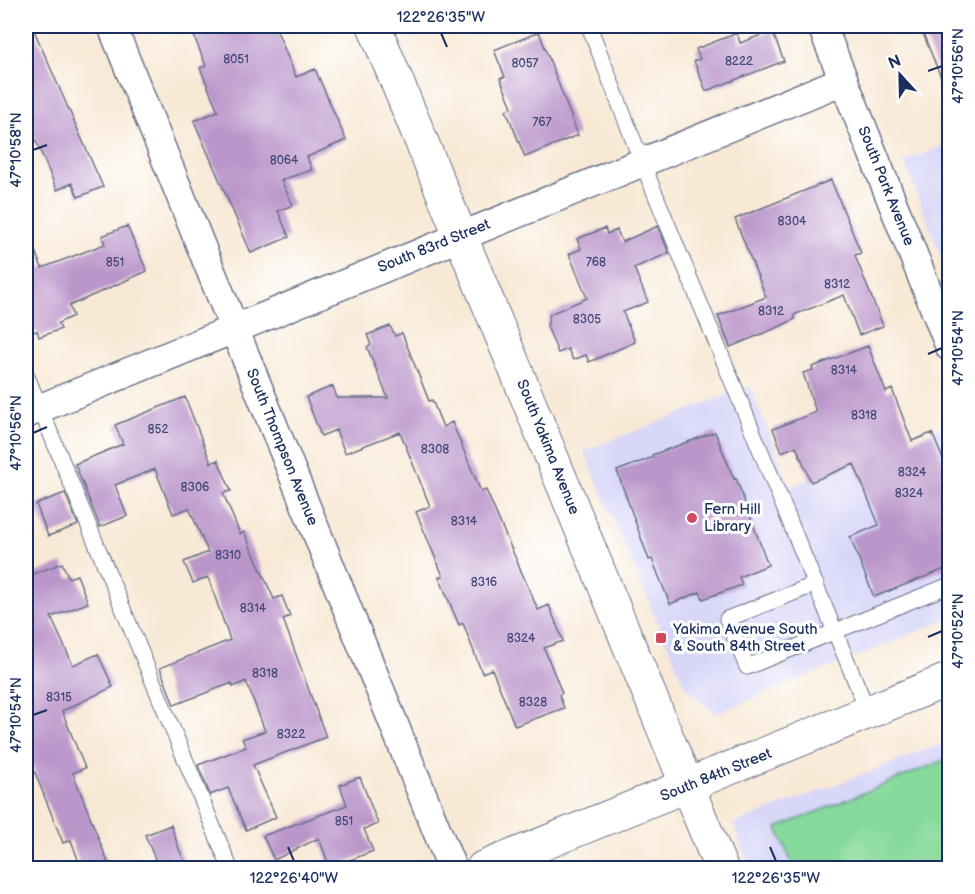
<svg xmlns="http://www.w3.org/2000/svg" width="975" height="894" font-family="'Balsamiq Sans',sans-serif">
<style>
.built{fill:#d8d7f8}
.green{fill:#87da9b;stroke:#51847c;stroke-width:1.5}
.building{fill:#bb96cb}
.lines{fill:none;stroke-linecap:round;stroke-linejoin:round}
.service-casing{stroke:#687088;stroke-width:17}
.minor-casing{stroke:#687088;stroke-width:31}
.secondary-casing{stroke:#687088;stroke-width:35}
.service{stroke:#fff;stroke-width:15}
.minor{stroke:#fff;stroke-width:28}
.secondary{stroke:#fff;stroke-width:33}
.ticks{fill:none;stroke:#1b2f5e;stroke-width:2}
.poi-dot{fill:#d1495b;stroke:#fff;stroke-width:2}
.labels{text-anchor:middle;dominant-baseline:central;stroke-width:6;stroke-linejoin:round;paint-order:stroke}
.number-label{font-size:12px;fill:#434979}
.street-label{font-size:15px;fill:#1b2f5e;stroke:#fff}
.poi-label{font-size:15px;fill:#1b2f5e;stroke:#fff;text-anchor:start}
.neatline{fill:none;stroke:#1b2f5e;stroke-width:2}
.ticks-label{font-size:15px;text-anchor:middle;fill:#1b2f5e}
</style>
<rect width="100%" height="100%" fill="#fff"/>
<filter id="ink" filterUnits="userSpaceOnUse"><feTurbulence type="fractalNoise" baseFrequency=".0167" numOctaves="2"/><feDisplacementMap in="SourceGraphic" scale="12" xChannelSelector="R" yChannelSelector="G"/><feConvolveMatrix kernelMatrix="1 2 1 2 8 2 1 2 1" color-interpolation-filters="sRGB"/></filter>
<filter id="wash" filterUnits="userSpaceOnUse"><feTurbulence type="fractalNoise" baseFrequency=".008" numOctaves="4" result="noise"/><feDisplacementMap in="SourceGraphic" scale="24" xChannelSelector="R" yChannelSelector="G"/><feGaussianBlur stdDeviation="1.35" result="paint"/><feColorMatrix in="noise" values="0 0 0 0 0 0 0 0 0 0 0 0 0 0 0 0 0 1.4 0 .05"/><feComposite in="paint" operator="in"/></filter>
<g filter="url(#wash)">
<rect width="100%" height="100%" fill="#f8e9d6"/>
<path class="built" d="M949,143V277L904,162Z
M750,386L790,487L948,425L949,619L715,714L685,686L584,451Z
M949,741V868H750L733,824Z"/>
<path class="green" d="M949,758V868H794L777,828Z"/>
<g id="blocks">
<path class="building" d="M26,26H32L103,187L78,197L72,183L57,190L33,134L26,137Z
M190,26H275L296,77L315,69L346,140L307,157L312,170L281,180L293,205L278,211L289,237L251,253L194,121L218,111L200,68L206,66Z
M920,26H950V97H949Z
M772,31L784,61L706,91L694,61L700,59L696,49L737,33L740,43Z
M539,32L578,135L525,157L506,110L512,107L500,78L505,77L494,50Z
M831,180L861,253L855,255L856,258L883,326L859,335L844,295L794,315L795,319L781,326L730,347L718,316L766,297L735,219Z
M127,226L147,271L69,306L73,316L58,323L61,329L39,337L37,331L33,332L26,315V229L42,268L105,244L102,236Z
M658,226L669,253L634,268L648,302L623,312L635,342L589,362L586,355L573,360L568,349L558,353L547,326L550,314L587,298L569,254L581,249L577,239L605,228L607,234L617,230L622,242Z
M390,326L395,336L402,333L429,401L432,400L443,427L452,422L481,492L486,490L538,610L549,605L563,641L544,648L562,693L559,695L564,708L515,726L492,669L482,673L463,623L459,625L439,577L443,576L416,512L430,506L400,432L345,453L336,430L321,436L306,397L333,386L337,398H388L367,347L371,345L367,335Z
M868,346L886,392L892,389L912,441L932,433L950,476V567L874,597L850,537L879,525L854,464L811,482L796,446L782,452L773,429L816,412L803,373L813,370L812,367Z
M185,397L211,463L218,460L231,491L223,493L240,534L244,532L274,599L282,596L290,616L283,619L326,737L253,765L276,817L246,830L228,788L210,795L198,765L246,747L242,739L265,731L246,681L233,687L232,683L174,705L160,668L230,640L208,577L193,583L184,562L208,552L189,508L173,514L155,469L115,485L127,516L100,527L75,464L123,444L115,425Z
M715,432L734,479L736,478L768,565L739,577L742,585L703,599L700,592L670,604L652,559L649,560L617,471L653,457L652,455Z
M65,493L78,525L48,536L36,504Z
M62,563L69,578L77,575L88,603L51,617L73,665L98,654L113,687L62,711L85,768L73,773L110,868H81L71,840L63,843L32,765L26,768V577Z
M360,777L378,824L364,829L373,851L330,868L319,838L274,860L263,836L347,805L340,785Z
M171,825L179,849L188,868H159L145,835Z"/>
</g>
</g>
<g filter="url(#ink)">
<use href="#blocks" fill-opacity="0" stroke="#687088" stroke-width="1.5"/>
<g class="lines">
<defs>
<path id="service" d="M589,26L642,162L868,712
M26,374L230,868
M816,584L727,619L747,667L950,585"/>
<path id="minor" d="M112,26L452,868
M822,26L950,347
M26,414L844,80"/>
<path id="secondary" d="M374,26L721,868
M483,868L950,679"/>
</defs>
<use href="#service" class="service-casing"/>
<use href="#minor" class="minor-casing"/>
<use href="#secondary" class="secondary-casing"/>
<use href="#service" class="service"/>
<use href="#minor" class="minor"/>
<use href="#secondary" class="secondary"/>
</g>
</g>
<path class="ticks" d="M441,33L447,47M928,71L942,66M33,150L47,145M928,354L942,348M33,433L47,427M928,637L942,631M33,715L47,710M288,847L294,861M770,847L776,861"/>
<g class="poi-dot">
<circle cx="692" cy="518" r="6"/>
<rect x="655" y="632" width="12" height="12" rx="3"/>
</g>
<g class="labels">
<g class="number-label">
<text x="236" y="59">8051</text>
<text x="739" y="61">8222</text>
<text x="525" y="63">8057</text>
<text x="542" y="122">767</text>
<text x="284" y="160">8064</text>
<text x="792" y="221">8304</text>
<text x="115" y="262">851</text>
<text x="596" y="262">768</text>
<text x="837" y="284">8312</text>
<text x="771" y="311">8312</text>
<text x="587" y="319">8305</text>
<text x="844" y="370">8314</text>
<text x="864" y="415">8318</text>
<text x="158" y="429">852</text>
<text x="435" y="449">8308</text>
<text x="912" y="472">8324</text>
<text x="195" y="487">8306</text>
<text x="909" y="493">8324</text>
<text x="464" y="521">8314</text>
<text x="228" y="555">8310</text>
<text x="484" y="582">8316</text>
<text x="253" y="608">8314</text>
<text x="521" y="638">8324</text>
<text x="265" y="673">8318</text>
<text x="59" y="697">8315</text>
<text x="533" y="702">8328</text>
<text x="291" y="734">8322</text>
<text x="344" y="821">851</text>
</g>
<g class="street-label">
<text transform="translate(886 186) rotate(68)">South Park Avenue</text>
<text transform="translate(434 246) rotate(-22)">South 83rd Street</text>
<text transform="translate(282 447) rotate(68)">South Thompson Avenue</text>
<text transform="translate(548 447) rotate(68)">South Yakima Avenue</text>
<text transform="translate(716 775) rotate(-22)">South 84th Street</text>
</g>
<g class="poi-label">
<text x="704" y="509">Fern Hill<tspan x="704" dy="17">Library</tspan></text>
<text x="673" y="629">Yakima Avenue South<tspan x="673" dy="17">&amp; South 84th Street</tspan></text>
</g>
</g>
<rect width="975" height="894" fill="none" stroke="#fff" stroke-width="66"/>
<g transform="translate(900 75) rotate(338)" stroke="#ffffff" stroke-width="4.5" paint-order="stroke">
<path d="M0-4.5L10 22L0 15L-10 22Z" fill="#1b2f5e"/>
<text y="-9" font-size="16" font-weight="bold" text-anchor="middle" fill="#1b2f5e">N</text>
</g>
<rect x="33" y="33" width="909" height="828" class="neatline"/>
<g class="ticks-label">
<text x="441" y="22">122°26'35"W</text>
<text transform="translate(958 66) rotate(-90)" y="5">47°10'56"N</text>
<text transform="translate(16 150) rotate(-90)" y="5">47°10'58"N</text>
<text transform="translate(958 348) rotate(-90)" y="5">47°10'54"N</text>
<text transform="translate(16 433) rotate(-90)" y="5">47°10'56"N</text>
<text transform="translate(958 631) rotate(-90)" y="5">47°10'52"N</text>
<text transform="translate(16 715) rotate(-90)" y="5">47°10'54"N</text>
<text x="294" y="883">122°26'40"W</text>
<text x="776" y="883">122°26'35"W</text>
</g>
</svg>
